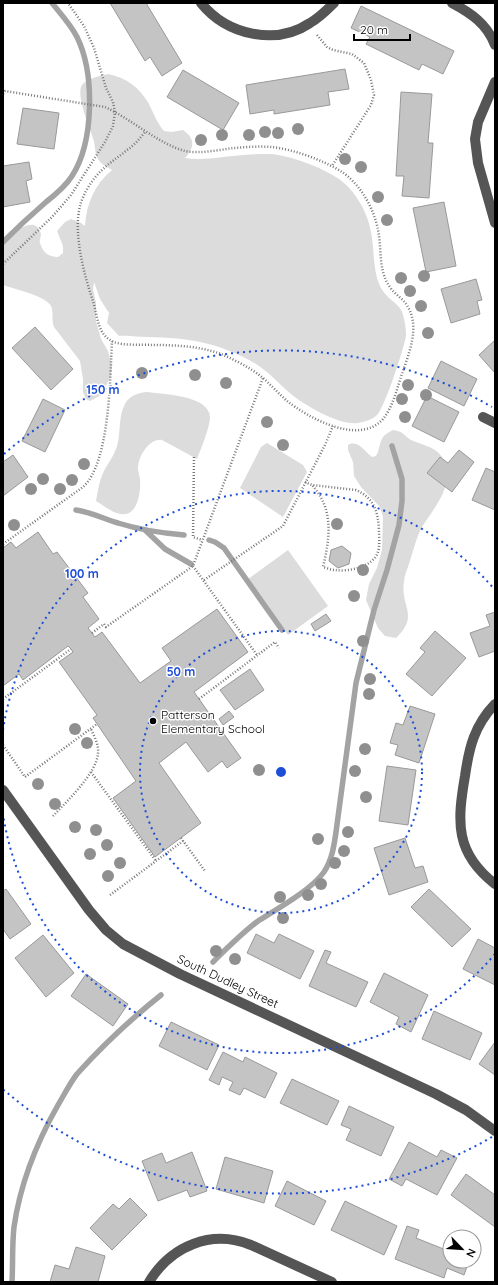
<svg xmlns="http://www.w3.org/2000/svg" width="498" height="1285" font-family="Quicksand,sans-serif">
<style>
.green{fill:#dcdcdc}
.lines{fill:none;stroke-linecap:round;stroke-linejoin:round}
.stream{stroke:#a3a3a3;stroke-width:5.5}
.building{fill:#c4c4c4;stroke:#999}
.path{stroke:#777;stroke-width:2.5;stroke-dasharray:1 2;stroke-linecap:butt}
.minor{stroke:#555;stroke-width:10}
.tree{fill:#8f8f8f}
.ring{fill:none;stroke:#1d4ed8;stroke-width:2;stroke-dasharray:2 4}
.poi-dot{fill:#000;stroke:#fff;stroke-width:1.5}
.labels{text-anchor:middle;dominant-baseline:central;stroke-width:3;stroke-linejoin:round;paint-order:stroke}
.poi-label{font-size:12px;fill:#000;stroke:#fff;text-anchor:start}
.street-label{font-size:12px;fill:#000;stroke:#fff}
.centre{fill:#1d4ed8;stroke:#fff;stroke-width:2}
.ring-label{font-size:12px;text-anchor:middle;font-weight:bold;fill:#1d4ed8;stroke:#fff;stroke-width:3;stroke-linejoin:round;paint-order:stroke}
</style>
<rect width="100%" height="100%" fill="#fff"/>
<path class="green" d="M108,74C127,78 139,87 149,104C154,114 157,123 164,131L172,132L183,130C196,139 194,148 185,158C204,161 225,156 244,155C253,154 261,154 269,154C290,155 321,167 339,179C355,190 368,213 371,232C374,247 373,263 377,278C379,285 382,291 387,296C393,302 401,306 403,315C405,322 406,328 406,336C404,348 385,407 377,415C372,420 364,422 358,423C340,426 304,405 291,394C279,384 269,372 256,364C218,342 190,338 147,337C138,337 129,335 119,336L107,323L109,313L100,299L94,282L93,289L96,303V321L101,339L108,351L112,365L111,376L101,395L90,401L86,399L83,392V379L80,361L54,327C51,319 54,313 51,306C46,296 14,289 3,285V242C11,235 35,212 41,234C41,237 39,240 40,243C43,253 49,257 58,257L63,253V246L57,231L65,222L71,219L81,223L85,226C86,204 95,184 112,170C107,167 101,164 98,159C95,154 95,146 94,141C90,128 77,99 81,87C84,79 100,76 108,74Z
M146,392C162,394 209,395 210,417C210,427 201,449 197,459L162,440C150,438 139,455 138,467C138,471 139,475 140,479C141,491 138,517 121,514C112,513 103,505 96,501C98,491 99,481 104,471C108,463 114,456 117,446C121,433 118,417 125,404C129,396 137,393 146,392Z
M393,430C405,432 403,435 411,440C426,447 441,447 446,466C452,489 433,509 422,527C416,538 413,552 409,564C407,570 404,576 404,582C400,607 420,615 396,638L385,636L378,628L366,600L369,584L377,568L382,550L383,517L380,507L361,487L354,476L353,462L348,450V445C358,439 365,452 372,457L376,456C380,450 379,440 385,435C387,433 391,431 393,430Z
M267,443L303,465L307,472L283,517L240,488L261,447Z
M288,550L328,606L288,635L248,579Z"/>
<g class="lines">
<path class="stream" d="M3,242C17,228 31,215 46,202C55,195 65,187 72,176C94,142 95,74 77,37C71,25 61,14 52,3
M76,510C91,512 104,519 118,523C140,530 161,533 184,535
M145,530L165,549L191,564
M209,540L215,542L224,548L282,630
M213,962C227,948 242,933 258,921C277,909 311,890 324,872C332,860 334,846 336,832L356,683L374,610L387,570L399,525L402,501V479L392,446
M12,1282C13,1264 12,1245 14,1227C20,1185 37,1142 58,1105C64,1095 70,1083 77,1074C103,1045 131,1019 161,995"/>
</g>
<path class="building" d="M110,3H146L182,63L162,76L150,57L145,61Z
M361,6L454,51L443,74L422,64L419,70L366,44L370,37L351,28Z
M345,69L349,89L328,92L330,105L274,114V110L250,114L246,85Z
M183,70L239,103L223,130L167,97Z
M401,92L432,94L428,143H433L429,198L402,196L404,176H396Z
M23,108L59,113L54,149L17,144Z
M29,162L32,179L26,181L30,202L3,207V166Z
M444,202L456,266L426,272L413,208Z
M476,279L482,300L477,301L480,314L451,323L441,289Z
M35,327L73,369L51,390L12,348Z
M495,340V373L479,355Z
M441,361L477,379L464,406L428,388Z
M427,396L459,412L444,442L412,426Z
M43,399L65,410L45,452L22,441Z
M459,450L474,462L452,492L427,473L440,457L448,463Z
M13,455L28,477L3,496V462Z
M486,468L495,472V510L472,500Z
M38,532L53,554L57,552L88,593L83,597L99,619L88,628L95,637L102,632L140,683L171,661L162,648L217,609L248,652L194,692L241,758L227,768L222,761L208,772L186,742L159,763L201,823L155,857L113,798L136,781L93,718L97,715L59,662L73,652L71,649L68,646L23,680L19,674L3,686V548L11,542L16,548Z
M342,546L351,553L349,564L338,568L329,561L331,550Z
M495,612V651L479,657L470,633L490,626L486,615Z
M326,614L331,621L315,631L311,624Z
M435,631L466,658L432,696L406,674L425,652L420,648Z
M250,669L264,690L235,710L220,690Z
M410,706L435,714L419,763L395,755L398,745L390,743L396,723L403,725Z
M229,711L234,717L223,725L219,719Z
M387,766L416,770L408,825L379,821Z
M405,838L415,868L423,866L428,882L389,895L374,848Z
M6,889L31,924L10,939L3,929V891Z
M429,889L471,929L452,947L411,907Z
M256,934L274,943L279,934L314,951L300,979L247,953Z
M43,935L74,973L46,997L15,958Z
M478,939L495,948V985L463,969Z
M325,950L331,952L326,963L368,982L356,1007L309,986Z
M384,973L428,995L411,1032L396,1024L399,1017L370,1002Z
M86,974L128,1004L113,1026L71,996Z
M434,1011L482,1033L470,1060L422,1039Z
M171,1022L219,1045L207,1070L159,1046Z
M495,1042V1075L479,1064Z
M223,1052L243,1062L245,1057L277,1073L265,1098L244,1088L240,1095L229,1090L233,1082L222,1077L219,1085L209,1080Z
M292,1079L339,1101L327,1125L280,1103Z
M349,1106L394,1127L381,1156L346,1140L351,1129L341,1125Z
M409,1142L437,1157L441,1150L457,1158L437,1195L406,1179L402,1186L389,1179Z
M192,1152L207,1191L190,1197L187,1190L158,1201L142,1161L162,1153L166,1163Z
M225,1157L273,1171L264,1203L216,1189Z
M466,1174L495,1195V1227L451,1195Z
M287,1181L326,1201L314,1225L275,1206Z
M130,1198L147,1215L112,1250L90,1228L113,1204L119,1209Z
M345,1201L397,1226L384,1255L331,1230Z
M407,1226L419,1230L416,1238L446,1250L450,1239V1261H469L464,1275L447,1268L444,1278L395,1259Z
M76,1247L105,1256L98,1282H50L55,1265L69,1269Z"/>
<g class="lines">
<path class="path" d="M317,35L327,47L333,50L352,54L364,63L371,80L374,95L371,105L332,166
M3,94L5,91L105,107C131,119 159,144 185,151C200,154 218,150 234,148C246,147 259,146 271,147C293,149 323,160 342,172C360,184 374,208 378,230C382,249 378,271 390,287C395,295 404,299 408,307C420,328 409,353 402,374C397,388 393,407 383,419C359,446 308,418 286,400C278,393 271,385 263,378C251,368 235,360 221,354C199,346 175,345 152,345C141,344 124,346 114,342C97,335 98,317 93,301C84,275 73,233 80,206C83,194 92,179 102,170C110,162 119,157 127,150C135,145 140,138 146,131
M3,264L52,217L71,195L105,142L113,126L115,112L113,102L106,88L94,48L84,26L68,3
M194,457L193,537L202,540
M305,482L312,485L356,490C374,498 378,511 379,530C379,537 380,545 378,552C373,567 349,572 335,570C331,570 327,568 323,567C330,538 334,509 312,485
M3,544L83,487C110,463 110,377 112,341
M193,566L257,655
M204,580L283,526L325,445L333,426
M92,633L104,624L106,627L193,566L263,378
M3,699L71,649
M199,699L275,642L279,648
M3,745L25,777L97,724
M91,772L156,861
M53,816C67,801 97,773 98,753C99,745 94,736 91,729
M181,838L205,871
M110,895L183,841"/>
<path class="minor" d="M201,3C227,35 276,46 310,23C319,18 327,10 334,3
M452,3C471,13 487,24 495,45
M495,82L478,122L475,139L478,163L495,223
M483,417L495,423
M495,704C474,726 469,748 465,776C457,822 455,853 495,884
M3,790L89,910L106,930L123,944L180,974L436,1094L466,1110L495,1131
M149,1282C171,1246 211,1229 251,1245L332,1282"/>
</g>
<g class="tree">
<circle cx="298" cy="129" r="6"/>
<circle cx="265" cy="132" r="6"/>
<circle cx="278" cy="133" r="6"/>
<circle cx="222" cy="135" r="6"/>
<circle cx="249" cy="135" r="6"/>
<circle cx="201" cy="140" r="6"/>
<circle cx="345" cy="159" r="6"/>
<circle cx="361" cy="167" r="6"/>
<circle cx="378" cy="197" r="6"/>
<circle cx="387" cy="220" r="6"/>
<circle cx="424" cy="276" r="6"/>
<circle cx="401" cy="278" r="6"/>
<circle cx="410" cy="291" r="6"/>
<circle cx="421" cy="306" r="6"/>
<circle cx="428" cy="333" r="6"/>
<circle cx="142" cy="373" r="6"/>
<circle cx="195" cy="375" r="6"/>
<circle cx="226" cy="383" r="6"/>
<circle cx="408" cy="385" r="6"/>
<circle cx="426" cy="395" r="6"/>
<circle cx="402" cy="399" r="6"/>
<circle cx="405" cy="417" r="6"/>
<circle cx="267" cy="422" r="6"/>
<circle cx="283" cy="445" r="6"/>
<circle cx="84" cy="464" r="6"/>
<circle cx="43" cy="479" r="6"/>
<circle cx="72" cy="480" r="6"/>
<circle cx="31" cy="489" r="6"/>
<circle cx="60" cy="489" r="6"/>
<circle cx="337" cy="524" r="6"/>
<circle cx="14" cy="525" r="6"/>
<circle cx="363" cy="570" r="6"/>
<circle cx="354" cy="596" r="6"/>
<circle cx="363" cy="641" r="6"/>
<circle cx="370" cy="679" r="6"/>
<circle cx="369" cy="694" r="6"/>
<circle cx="75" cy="729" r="6"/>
<circle cx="87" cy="743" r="6"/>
<circle cx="365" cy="749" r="6"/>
<circle cx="259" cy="770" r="6"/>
<circle cx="355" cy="771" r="6"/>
<circle cx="38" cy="784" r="6"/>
<circle cx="366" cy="797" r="6"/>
<circle cx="55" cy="804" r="6"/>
<circle cx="75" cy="827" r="6"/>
<circle cx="96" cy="830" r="6"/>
<circle cx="348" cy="832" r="6"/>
<circle cx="318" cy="839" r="6"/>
<circle cx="107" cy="845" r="6"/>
<circle cx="344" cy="851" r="6"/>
<circle cx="90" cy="854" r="6"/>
<circle cx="120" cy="863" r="6"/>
<circle cx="335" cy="863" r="6"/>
<circle cx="108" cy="876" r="6"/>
<circle cx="321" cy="884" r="6"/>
<circle cx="308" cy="895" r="6"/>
<circle cx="280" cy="897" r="6"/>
<circle cx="283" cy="918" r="6"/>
<circle cx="216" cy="951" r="6"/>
<circle cx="235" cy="959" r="6"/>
</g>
<g class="ring">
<circle cx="281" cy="772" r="141"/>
<path d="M495 954A281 281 0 0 1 3 814M3 730A281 281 0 0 1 495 590"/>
<path d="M492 1137A422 422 0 0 1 4 1090M4 454A422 422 0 0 1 492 407"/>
</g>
<circle class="poi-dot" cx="153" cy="721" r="4"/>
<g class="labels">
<g class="poi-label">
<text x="161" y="714">Patterson<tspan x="161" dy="14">Elementary School</tspan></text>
</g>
<g class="street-label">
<text transform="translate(228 981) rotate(25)">South Dudley Street</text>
</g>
</g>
<circle cx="281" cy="772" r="6" class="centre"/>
<g class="ring-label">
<text x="103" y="394">150 m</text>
<text x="82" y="578">100 m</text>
<text x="181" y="676">50 m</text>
</g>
<rect width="498" height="1285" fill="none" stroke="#000000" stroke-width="8"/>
<g transform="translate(462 1249) rotate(115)"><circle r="19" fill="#ffffff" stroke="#999999"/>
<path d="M0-3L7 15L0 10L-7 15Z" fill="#000000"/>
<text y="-6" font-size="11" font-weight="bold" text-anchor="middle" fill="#000000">N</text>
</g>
<path d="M354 34v6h56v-6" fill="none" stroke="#000000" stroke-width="2"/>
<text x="360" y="34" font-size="12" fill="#000000" stroke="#ffffff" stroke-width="3" paint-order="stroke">20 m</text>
</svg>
